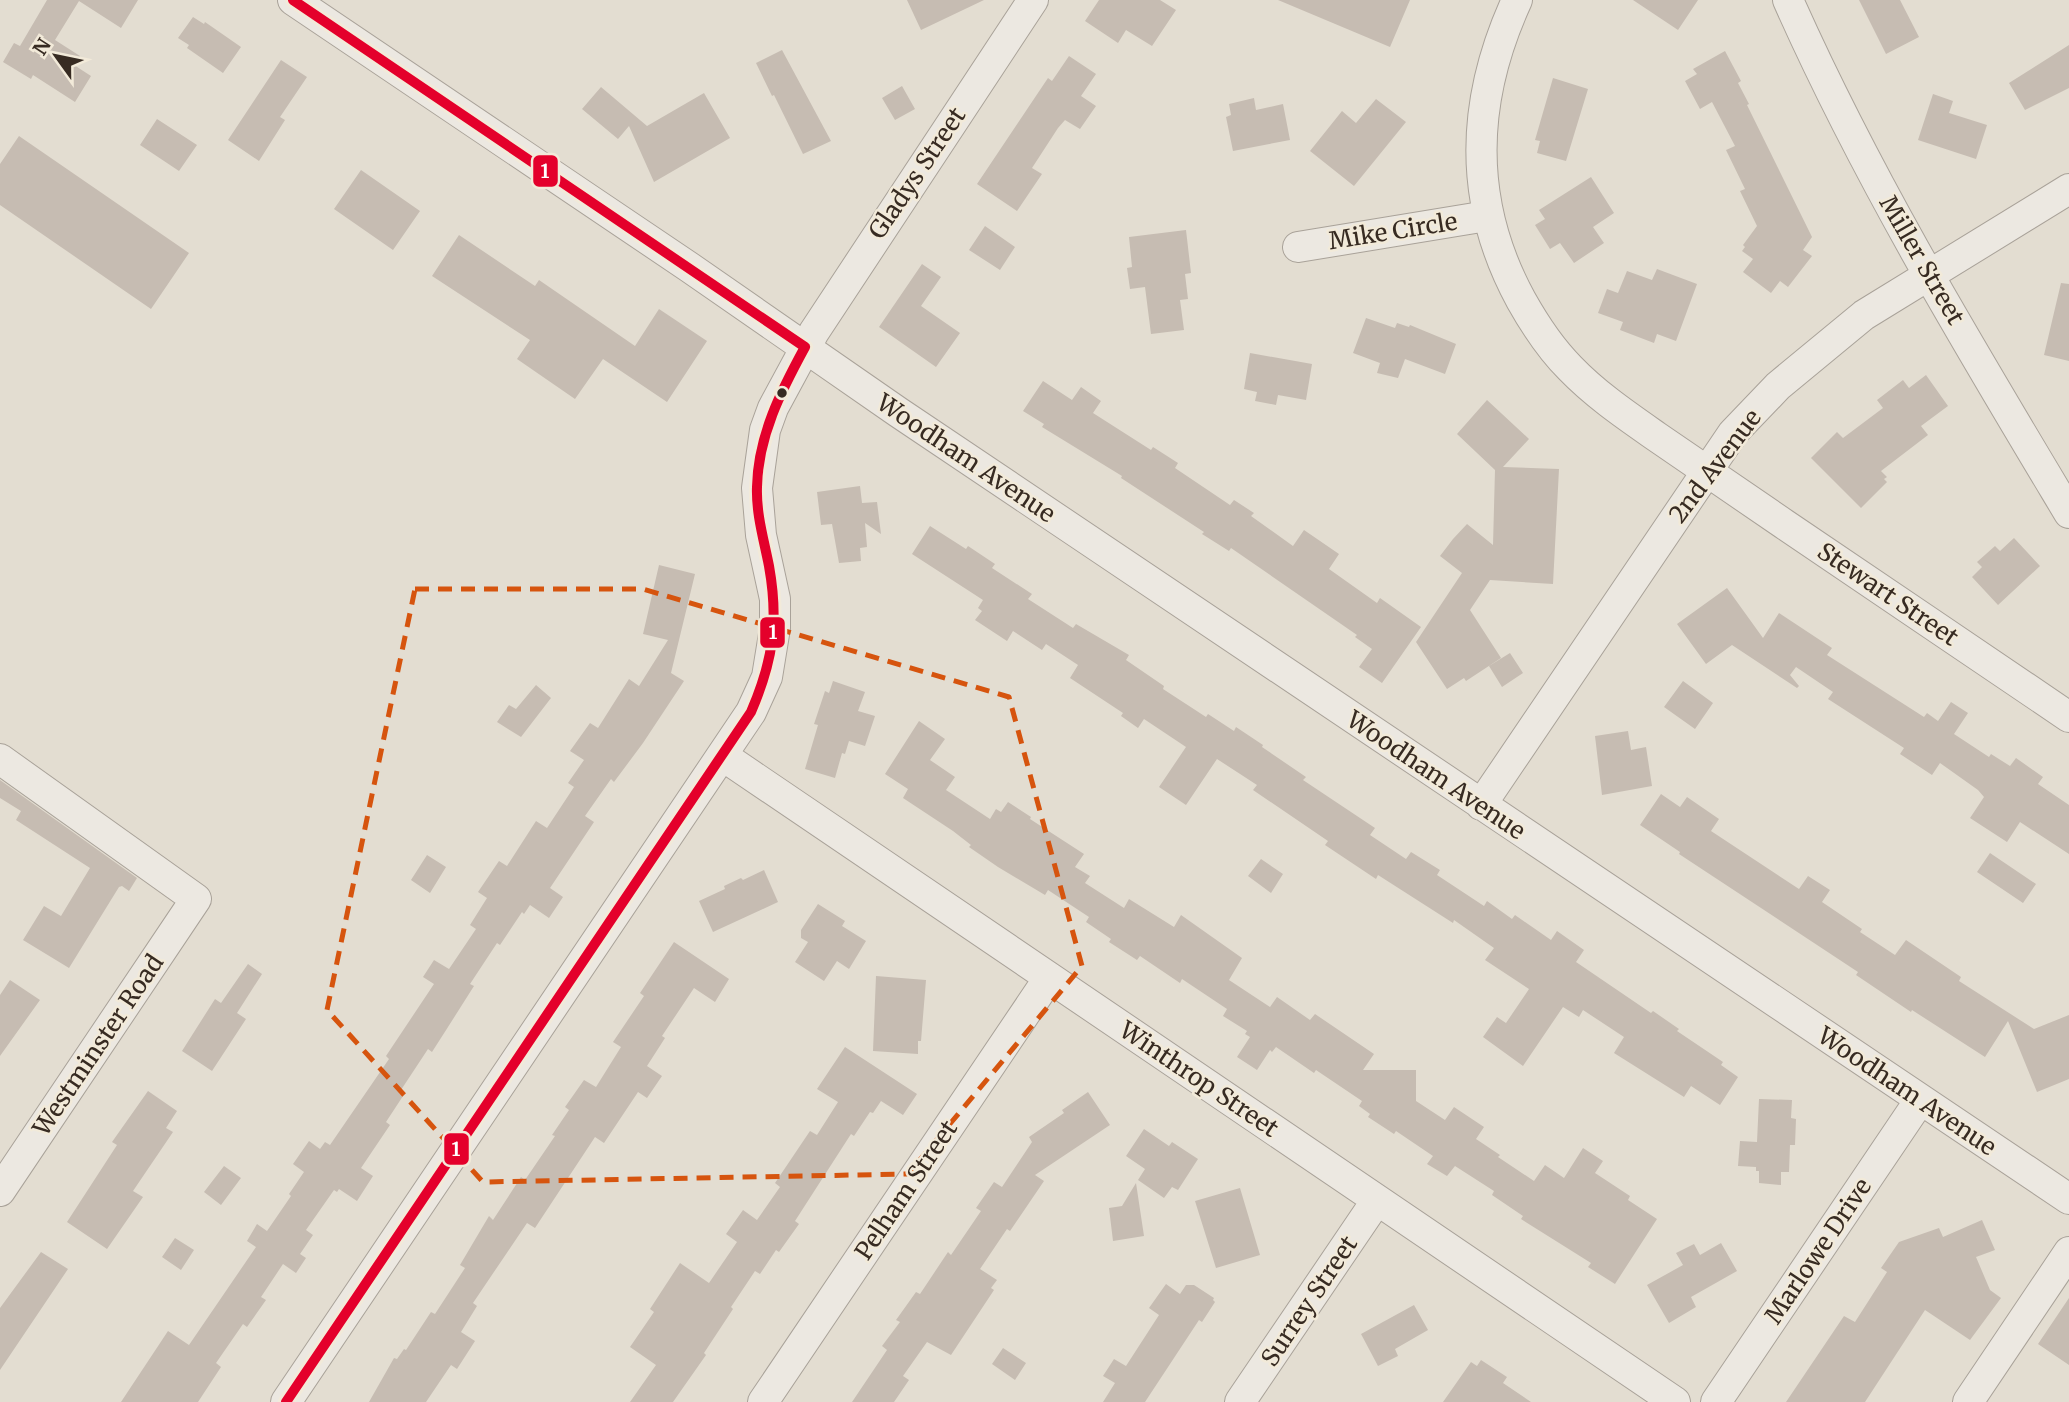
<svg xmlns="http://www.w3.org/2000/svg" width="2069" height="1402" font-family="Merriweather,serif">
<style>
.building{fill:#c6bcb2}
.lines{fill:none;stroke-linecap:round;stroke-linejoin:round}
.minor-casing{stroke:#a9a299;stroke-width:32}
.minor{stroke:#ece8e1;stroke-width:30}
.bus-1-casing{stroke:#f2ead9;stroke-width:16}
.bus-1{stroke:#e4002b;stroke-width:10}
.marked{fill:none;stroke:#d6540e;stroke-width:5;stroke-dasharray:14 9;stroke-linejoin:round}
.bus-dot{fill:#372b22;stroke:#f2ead9;stroke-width:2.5}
.labels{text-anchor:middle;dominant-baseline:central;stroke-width:5;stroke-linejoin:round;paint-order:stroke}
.street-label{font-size:24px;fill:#372b22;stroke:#f2ead9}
.line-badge{stroke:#f2ead9;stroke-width:2.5}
.badge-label{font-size:19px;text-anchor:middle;font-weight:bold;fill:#fff}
</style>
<rect width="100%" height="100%" fill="#e3ddd1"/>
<path class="building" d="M47,0H138L121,28L79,1L55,40L80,56L74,65L91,76L75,102L33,75L31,79L3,62L14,43L20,46Z
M907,0H984L921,30Z
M1099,0H1160L1176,10L1152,46L1126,30L1118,43L1085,21Z
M1278,0H1410L1390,47Z
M1633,0H1698L1678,30Z
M1859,0H1900L1919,37L1886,54Z
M193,17L204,24L205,22L241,47L223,73L187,48L189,45L178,38Z
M2069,45V88L2025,110L2009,83Z
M782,50L831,141L803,154L774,95L772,96L756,63Z
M1725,51L1741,81L1738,83L1749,104L1747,105L1812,237L1803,250L1812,256L1788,287L1780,281L1771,293L1743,272L1753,259L1742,251L1745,247L1743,245L1757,226L1740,191L1745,189L1726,150L1735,146L1712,102L1700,109L1685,81L1697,74L1693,69Z
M1069,56L1096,74L1081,96L1096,106L1080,129L1065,120L1058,128L1032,168L1042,174L1017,211L977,184L1048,78L1052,81Z
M281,60L307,77L280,117L285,120L259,161L228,140Z
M1553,78L1588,89L1566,161L1537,153L1540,141L1535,140Z
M902,86L915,109L895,120L882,98Z
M601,87L647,126L704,93L730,138L654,182L629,126L618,139L582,109Z
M1933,94L1953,101L1949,113L1987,125L1976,159L1918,140Z
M1254,98L1256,110L1283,104L1290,140L1233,151L1226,117L1231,115L1229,104Z
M1376,99L1406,122L1354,186L1310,151L1342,111L1356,123Z
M157,119L197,145L179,171L140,145Z
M19,136L189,253L151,309L0,205V164Z
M361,170L420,211L393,250L334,209Z
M1591,177L1614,213L1593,227L1604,243L1574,263L1560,243L1550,249L1535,225L1545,219L1539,210Z
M985,226L1015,247L1000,270L969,250Z
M1186,230L1191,273L1185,274L1188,299L1180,300L1184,330L1151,334L1145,287L1130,289L1127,268L1132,267L1129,237Z
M459,235L535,286L539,280L635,346L659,309L707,341L667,402L603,359L575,399L517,359L530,340L432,276Z
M922,264L941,277L921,306L960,333L936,367L879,327Z
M1657,269L1697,284L1676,341L1657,334L1654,343L1620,330L1623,322L1598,313L1607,289L1618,293L1627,271L1652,280Z
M2061,283L2069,284V361L2044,355Z
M1366,318L1395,328L1397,323L1409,327L1410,325L1456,344L1445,374L1405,359L1398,378L1377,373L1380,363L1353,353Z
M1250,353L1312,364L1306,400L1278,395L1276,405L1255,401L1257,392L1244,389Z
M1926,375L1948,406L1921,426L1928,435L1881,471L1887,477L1884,479L1887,482L1861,508L1811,458L1837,432L1843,438L1883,408L1877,400L1903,380L1909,388Z
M1043,381L1072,400L1081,387L1101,401L1093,413L1151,450L1153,447L1178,463L1175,468L1230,505L1234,500L1254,513L1251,516L1293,546L1304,530L1339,554L1329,569L1377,603L1380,598L1421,627L1382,683L1359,667L1372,649L1355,637L1357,635L1231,548L1229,551L1202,534L1204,532L1121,478L1122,476L1042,427L1044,424L1023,411Z
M1487,400L1529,439L1503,467L1559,469L1553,584L1490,580L1470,610L1501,658L1466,681L1464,678L1447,689L1416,642L1462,573L1440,556L1453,539L1467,524L1493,545L1495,470L1457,434Z
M860,486L862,503L877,502L881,534L865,523L867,547L860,548L861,561L839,563L832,524L821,525L817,492Z
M930,526L966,549L968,546L995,564L992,568L1032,594L1028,599L1073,628L1076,624L1129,655L1126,660L1164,686L1163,689L1206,717L1208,714L1234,731L1236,727L1263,745L1262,747L1306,777L1303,780L1375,828L1370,835L1406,859L1411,852L1440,870L1437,875L1484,906L1487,901L1512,919L1515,915L1551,940L1557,931L1584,950L1576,962L1651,1013L1653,1011L1679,1029L1677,1031L1723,1062L1721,1065L1738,1077L1720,1105L1691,1086L1684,1097L1614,1053L1624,1037L1583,1010L1579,1017L1563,1007L1523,1066L1483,1037L1497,1017L1506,1023L1529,989L1485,960L1494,948L1454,920L1453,923L1378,875L1376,879L1325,845L1328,841L1253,790L1257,785L1217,759L1186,805L1159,787L1186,747L1144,719L1138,728L1121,716L1123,713L1070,678L1078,665L1046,644L1042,650L1013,631L1007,641L975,620L982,611L978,608L983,600L912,554Z
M2014,538L2040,566L1998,605L1972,577L1982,567L1977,562L1995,546L2000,551Z
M659,565L695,574L671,673L684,681L643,743L614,782L611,779L585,816L594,822L550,888L563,897L549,918L530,905L524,914L522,912L500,945L497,943L470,984L474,986L448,1027L432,1052L428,1049L399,1093L403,1096L386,1122L390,1125L361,1168L373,1176L357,1201L339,1189L337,1192L334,1190L306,1230L313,1235L300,1254L306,1258L296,1273L283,1264L261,1297L266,1300L247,1327L243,1324L216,1363L221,1367L198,1402H121L168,1331L189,1345L256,1247L247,1241L257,1224L267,1231L291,1196L289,1194L304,1172L293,1164L309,1141L320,1149L325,1142L330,1145L389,1059L386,1056L434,984L423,977L434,960L449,969L476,929L470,925L487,898L478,892L499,861L507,866L536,821L547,828L574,787L568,783L584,760L570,751L590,723L598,728L629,679L639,686L668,640L643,634Z
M1727,588L1763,638L1779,613L1832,648L1827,655L1924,717L1927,713L1938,721L1951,702L1968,713L1954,734L1989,757L1991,754L2010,766L2016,758L2043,777L2038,784L2069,805V854L2020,822L2007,842L1970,818L1984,797L1978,790L1940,763L1932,775L1900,754L1904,748L1828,699L1833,692L1796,667L1790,675L1799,686L1797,688L1732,645L1706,664L1677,624Z
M1510,653L1523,673L1502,687L1489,666Z
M833,681L865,692L858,711L875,716L865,746L849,741L845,754L842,753L835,778L805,769L818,725L814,724L825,691L829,693Z
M1683,681L1713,703L1695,729L1664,707Z
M536,685L551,698L521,737L497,722L509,705L516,709Z
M919,721L945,739L930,760L955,777L946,790L990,819L996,809L1001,812L1008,802L1031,817L1030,819L1084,854L1075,867L1090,876L1085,883L1124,908L1129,899L1174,927L1181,915L1242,958L1229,980L1270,1007L1277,997L1310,1020L1315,1014L1374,1054L1363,1070H1416V1101L1445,1120L1454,1107L1484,1127L1476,1139L1500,1155L1498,1157L1534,1181L1545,1165L1564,1178L1583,1148L1603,1161L1595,1173L1630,1196L1628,1200L1657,1219L1615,1284L1588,1267L1591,1263L1521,1219L1523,1216L1492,1195L1494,1191L1455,1166L1447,1176L1427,1164L1433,1156L1396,1131L1394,1134L1368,1117L1370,1114L1359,1106L1362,1101L1316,1070L1314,1073L1276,1047L1272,1052L1270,1050L1257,1070L1237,1057L1250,1037L1245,1034L1247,1031L1223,1016L1227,1009L1182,979L1180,983L1140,956L1137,960L1109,942L1111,939L1086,922L1089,917L1048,890L1045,895L998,867L969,847L971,845L953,831L903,798L908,789L885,774Z
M1628,731L1631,750L1646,747L1652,786L1602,795L1595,736Z
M0,780L137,878L129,891L122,886L119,887L69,968L23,940L44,906L61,916L90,868L16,820L21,811L0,798Z
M1661,794L1680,807L1687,797L1719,819L1711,831L1799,889L1808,876L1830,890L1822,902L1862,929L1860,932L1895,955L1906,940L1961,977L1959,981L2034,1029L2069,1015V1079L2037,1092L2008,1021L1985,1057L1912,1010L1911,1012L1856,975L1858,972L1679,854L1680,852L1640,825Z
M1990,853L2036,884L2023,903L1977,872Z
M427,855L446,867L430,893L411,880Z
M1261,859L1283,874L1271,893L1248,876Z
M764,870L778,902L713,932L699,901L725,889L724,886L741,878L743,880Z
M818,904L845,921L842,926L866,941L849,969L837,961L824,981L795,962L808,942L801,938V930Z
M674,942L729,979L715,1002L694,988L662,1036L665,1038L647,1066L662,1076L647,1098L638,1092L604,1143L595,1137L535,1228L527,1223L473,1303L477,1306L461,1332L475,1341L457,1369L451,1365L426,1402H369L394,1358L397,1359L404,1349L406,1350L431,1312L435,1314L465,1268L460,1265L489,1216L493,1220L521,1177L525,1180L555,1136L552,1135L569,1110L565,1107L584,1080L596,1087L621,1047L613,1042L644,996L640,993Z
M248,964L262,974L237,1013L246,1019L212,1071L182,1051L215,999L221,1003Z
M876,976L926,980L921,1041H918V1054L873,1051Z
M10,980L40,1000L0,1056V995Z
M845,1047L917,1094L903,1115L881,1101L873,1113L870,1112L854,1136L851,1134L795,1221L799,1224L779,1252L776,1250L760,1274L755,1271L731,1307L733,1309L704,1353L706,1355L673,1402H630L656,1365L630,1347L654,1312L650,1309L680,1263L709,1283L737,1242L726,1234L743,1210L757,1220L780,1187L775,1183L810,1131L817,1135L838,1102L817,1089Z
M148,1091L177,1111L166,1128L173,1132L133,1191L143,1197L107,1249L67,1222L117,1145L112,1142Z
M1088,1092L1110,1125L1035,1175L1044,1181L1010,1231L1007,1229L980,1269L997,1280L991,1288L994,1290L951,1355L927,1342L903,1376L909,1380L894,1402H852L887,1350L882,1346L900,1322L896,1320L916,1292L920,1294L948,1252L951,1255L981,1211L976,1208L994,1182L1002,1187L1032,1142L1029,1137L1064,1113L1062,1110Z
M1759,1099L1792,1100L1791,1118L1796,1119L1795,1145H1790L1789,1172H1781V1185L1759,1183V1171H1756V1167L1738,1166L1740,1141L1757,1142Z
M1144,1129L1169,1146L1172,1142L1198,1159L1178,1190L1172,1187L1164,1198L1138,1180L1145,1169L1126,1156Z
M224,1166L241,1178L221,1205L204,1192Z
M1136,1183L1144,1236L1113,1241L1109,1208L1122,1206Z
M1240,1188L1260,1255L1216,1268L1195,1201Z
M1982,1220L1995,1250L1976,1257L1990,1290L2001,1298L1970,1340L1925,1310L1865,1402H1786L1844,1316L1855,1322L1887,1272L1881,1268L1899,1242L1939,1228L1943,1237Z
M175,1238L194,1250L181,1270L162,1257Z
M1721,1243L1737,1271L1691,1297L1696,1307L1669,1323L1647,1285L1683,1265L1676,1253L1694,1244L1700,1255Z
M41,1252L68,1269L0,1370V1308Z
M1166,1284L1180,1294L1186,1285H1194L1214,1298L1213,1300L1215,1302L1202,1322L1199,1320L1145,1402H1103L1115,1383L1103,1376L1114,1359L1126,1366L1159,1315L1149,1308Z
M2069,1298V1365L2038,1344Z
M1414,1305L1428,1330L1395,1349L1398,1356L1378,1366L1361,1334Z
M1003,1348L1026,1363L1015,1380L992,1364Z
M1481,1360L1507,1377L1503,1383L1531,1402H1443L1471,1362L1477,1366Z"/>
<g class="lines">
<defs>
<path id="minor" d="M293,0L689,267L898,412L2069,1199
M1517,0C1471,100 1467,201 1521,300C1535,325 1550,348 1570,368C1596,395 1627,416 1657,437C1699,466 1741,495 1784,524C1879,588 1974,653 2069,717
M1788,0C1867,178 1969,346 2069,513
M1298,247L1487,216
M723,756L1675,1402
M0,759L196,899L0,1191
M1481,805L1733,433L1778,386L1864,315L2069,189
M286,1402L751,712L767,677L775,628V599L761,535L757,488L765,430L773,408L814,332L1033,0
M763,1402L1049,978
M1240,1402L1377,1200
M1716,1402L1920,1100
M1968,1402L2069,1252"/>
</defs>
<use href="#minor" class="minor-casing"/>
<use href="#minor" class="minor"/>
<defs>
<path id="bus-1" d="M286,1402L751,712C773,661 779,622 769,566C764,540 756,514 757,487C758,436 781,391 805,347L293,0"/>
</defs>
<use href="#bus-1" class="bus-1-casing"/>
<use href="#bus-1" class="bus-1"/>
</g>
<path class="marked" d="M415,589H643L1009,697L1082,966L908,1174L483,1182L327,1010Z"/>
<circle class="bus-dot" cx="782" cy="393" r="6"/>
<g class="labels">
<g class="street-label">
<text transform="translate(917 173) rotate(-56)">Gladys Street</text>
<text transform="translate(1393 231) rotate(-9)">Mike Circle</text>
<text transform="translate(1922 260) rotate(60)">Miller Street</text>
<text transform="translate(966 458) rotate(34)">Woodham Avenue</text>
<text transform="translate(1715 466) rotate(-53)">2nd Avenue</text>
<text transform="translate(1888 594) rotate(34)">Stewart Street</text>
<text transform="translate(1436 775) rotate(34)">Woodham Avenue</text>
<text transform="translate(98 1045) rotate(-56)">Westminster Road</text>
<text transform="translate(1199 1079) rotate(34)">Winthrop Street</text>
<text transform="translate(1907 1091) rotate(34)">Woodham Avenue</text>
<text transform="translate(906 1190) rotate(-56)">Pelham Street</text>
<text transform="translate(1818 1251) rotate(-56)">Marlowe Drive</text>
<text transform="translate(1309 1301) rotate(-56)">Surrey Street</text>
</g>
</g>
<g class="line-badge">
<rect x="532" y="154" width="27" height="34" rx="7" fill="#e4002b"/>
<rect x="759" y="616" width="27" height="33" rx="7" fill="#e4002b"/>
<rect x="443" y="1132" width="27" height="34" rx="7" fill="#e4002b"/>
</g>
<g class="badge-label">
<text x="545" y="178">1</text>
<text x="773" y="639">1</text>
<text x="456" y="1156">1</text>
</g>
<g transform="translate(56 56) rotate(303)" stroke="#f2ead9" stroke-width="5" paint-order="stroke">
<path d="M0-5L12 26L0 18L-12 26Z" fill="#372b22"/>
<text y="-10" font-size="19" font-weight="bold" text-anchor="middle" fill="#372b22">N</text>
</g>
</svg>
